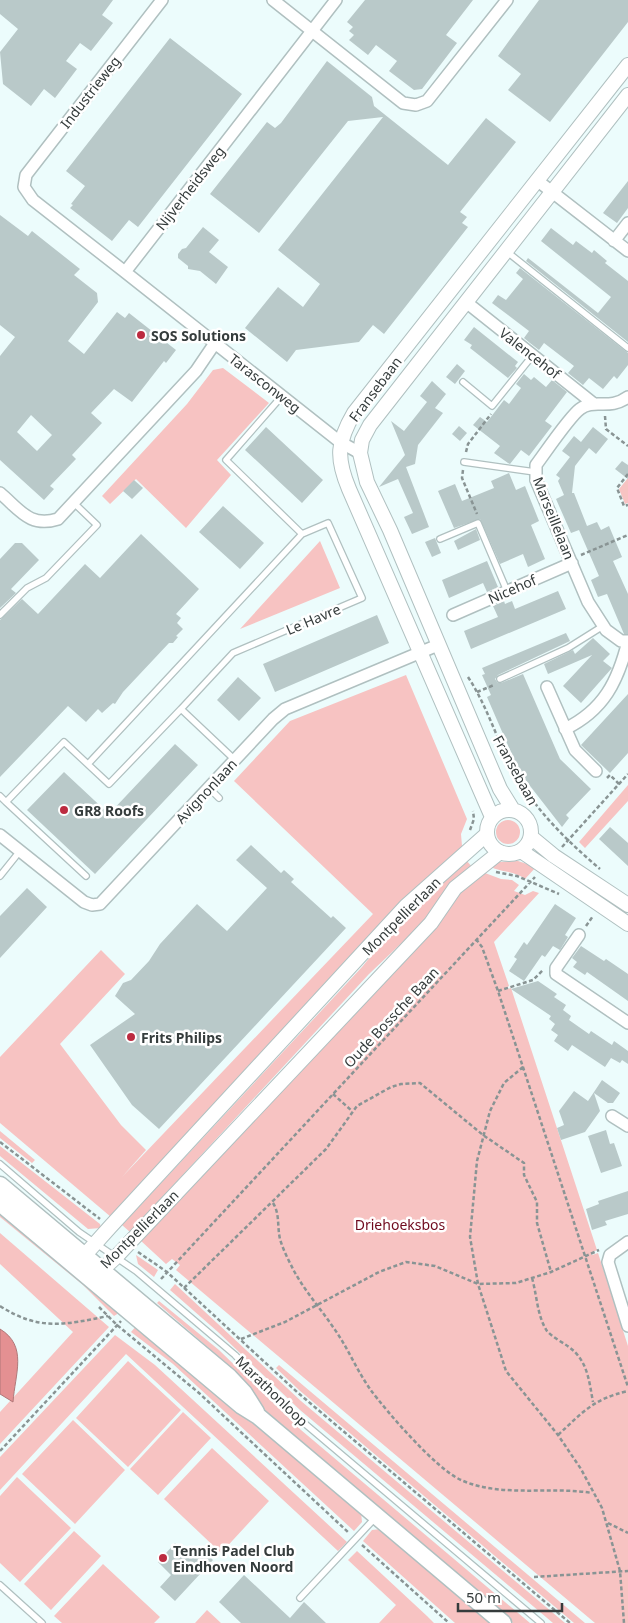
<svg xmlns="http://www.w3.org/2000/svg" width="628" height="1623" font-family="'Noto Sans',sans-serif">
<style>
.green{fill:#f7c3c2}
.water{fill:#e49092;stroke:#b07778}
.building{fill:#b9c9c9;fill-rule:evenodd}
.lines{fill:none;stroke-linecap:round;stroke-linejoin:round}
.service-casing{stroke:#b0c0c0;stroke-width:8}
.minor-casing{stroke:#b0c0c0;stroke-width:14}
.tertiary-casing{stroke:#b0c0c0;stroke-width:16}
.secondary-casing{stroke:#b0c0c0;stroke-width:19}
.path{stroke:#899494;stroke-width:2.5;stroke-dasharray:4 2.5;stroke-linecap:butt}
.service{stroke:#fff;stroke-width:5.5}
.minor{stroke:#fff;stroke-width:11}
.tertiary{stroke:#fff;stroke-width:14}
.secondary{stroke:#fff;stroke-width:16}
.poi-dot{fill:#bc2b40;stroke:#fff;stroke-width:2}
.labels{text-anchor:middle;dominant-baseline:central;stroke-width:5;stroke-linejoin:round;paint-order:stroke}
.street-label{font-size:14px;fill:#353c3c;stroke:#fff}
.poi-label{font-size:14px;font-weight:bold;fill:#353c3c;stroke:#fff;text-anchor:start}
.park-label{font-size:14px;fill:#6f091d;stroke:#fff}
</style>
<rect width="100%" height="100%" fill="#ecfcfc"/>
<path class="green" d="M223,368L269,403L217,460L231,475L186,528L136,479L110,504L102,496L187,404L213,370Z
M628,478V503L625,504L619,489Z
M320,541L340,588L240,629Z
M406,675L467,819L461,834L462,846L111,1217L0,1123V1057L101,950L125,974L60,1044L121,1125L146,1150L122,1177L373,914L234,781L290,721Z
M628,785V801L585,848L579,842Z
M496 832a12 12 0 1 1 24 0a12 12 0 1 1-24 0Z
M466,860L473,868L430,916L369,974L130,1232L122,1225L362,967L402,918Z
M518,861L536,867L525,879C514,870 501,873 489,866L499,862Z
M485,873L501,879L512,880L519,885L514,891L525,895L533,891L539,893L494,942L509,986L505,988V990L511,988L597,1250L591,1253L592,1255L598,1253L628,1346V1623H595L176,1270L180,1265L172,1259L166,1264L140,1240L454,895Z
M0,1131L35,1160L32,1163L0,1138Z
M0,1146L100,1224L101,1228L88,1229L0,1156Z
M0,1210L122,1311L114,1316L83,1285L0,1217Z
M0,1233L109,1327L0,1444V1412L73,1332L0,1264Z
M136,1255L158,1270L154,1277L138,1264Z
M175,1284L301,1401L565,1623H553L300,1410L218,1332L170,1290Z
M159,1301L219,1350L301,1430L530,1623H513L267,1415L234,1370L157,1303Z
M138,1324L361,1512L362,1522L354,1531L173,1364L131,1332Z
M115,1335L155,1365L347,1542L338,1551L126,1354L0,1490V1457Z
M128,1361L181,1410L128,1467L76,1418Z
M279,1365L585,1623H574L299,1390L276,1368Z
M183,1412L211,1438L158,1495L130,1469Z
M73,1420L125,1470L75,1524L22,1474Z
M212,1448L269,1501L221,1553L164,1499Z
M17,1477L71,1528L20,1582L0,1563V1496Z
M381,1529L492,1623H455L363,1541L372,1530Z
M74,1531L101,1556L51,1610L24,1584Z
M357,1551L427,1616L434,1623H379L396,1605L348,1560Z
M103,1564L160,1617L154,1623H62L54,1616Z
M207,1610L221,1623H195Z"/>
<path class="water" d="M0,1329C28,1346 15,1374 13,1402L0,1394Z"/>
<path class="building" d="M0,0H113L102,15L113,23L91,51L80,43L66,61L77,69L55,98L44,89L31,106L3,84L0,52L18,29L0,14Z
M365,0H473L446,35L457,43L422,89L414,90L389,71L397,61L376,45L368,55L349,40L354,35L349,31L353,27L347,22Z
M539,0H628V22L550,122L508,90L521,74L498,56Z
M170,38L242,94L138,227L129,220L112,241L70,208L73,205L71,204L85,186L66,171Z
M327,61L372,97L374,106L448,165L486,118L516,142L460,212L467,217L462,223L468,227L384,334L373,325L359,342L296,350L287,362L245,328L278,287L303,307L320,284L278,250L383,117L348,121L259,233L210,194L267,122L275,128L281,123Z
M628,181V208L617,223L603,213Z
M0,215L28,236L32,231L80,269L74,275L97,293L98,302L68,341L84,354L117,312L125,318L129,313L176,350L166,363L164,361L132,402L114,389L91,413L102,423L72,455L76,459L50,486L54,489L44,500L0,460V356L15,337L0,325ZM31,415L52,435L37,451L17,432Z
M203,227L219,240L209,252L228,267L216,284L200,271L188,269V266L178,258V254L182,249L186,248Z
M551,228L573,245L576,241L592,253L594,250L607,261L605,263L628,281V342L526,261L528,258L598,313L611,297L541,241Z
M520,268L628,353V365L617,379L614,376L603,389L589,378L583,385L568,373L574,366L544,343L539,350L530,343L524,338L529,331L492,303L498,295L506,300L523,279L516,273Z
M474,327L518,362L515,366L517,368L508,378L470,348L472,345L464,340Z
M457,364L465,371L455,384L446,377Z
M524,374L531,380L534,377L546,387L552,380L567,392L545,421L552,426L529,456L521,450L510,464L508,463L494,453L500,446L473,425L480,417L487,422L504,400L509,404L521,388L516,384Z
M432,381L446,394L435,408L443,413L418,445L415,464L406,467L429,527L412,534L404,517L413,513L398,479L379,487L405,455L391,421L404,431L427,402L420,396Z
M459,426L467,433L460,441L452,434Z
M266,427L323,480L302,503L245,450Z
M593,427L608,439L596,454L589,448L575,466L572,493H574L587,526L597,522L601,530L609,526L622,557L613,561L628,594V634H624L607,594L598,597L591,580L599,576L579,530L571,533L556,499L564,495L558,481L560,478L556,475L570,457L562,451L574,436L581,442Z
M622,461L628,465V479L615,469Z
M509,473L516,490L525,486L539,521L531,525L545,559L528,567L523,554L500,564L480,519L454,528L438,491L455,484L462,501L494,488L491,481Z
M134,480L143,488L132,499L123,491Z
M223,506L264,543L240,569L199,532Z
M476,529L480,540L458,550L454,541Z
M141,534L199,589L176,614L181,618L177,623L183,629L176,636L178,637L173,643H169L123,692L115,704L113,703L102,713L98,709L86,722L68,706L0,777V620L22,599L38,614L85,564L100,578Z
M435,538L441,553L432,557L425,542Z
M15,543H22L39,560L11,589L16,593L0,608V559Z
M487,561L498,587L487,592L483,583L449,598L442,580Z
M558,591L566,609L471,649L464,631L498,617L493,606L504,601L505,604L512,601L515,609Z
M377,615L389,643L275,692L263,664Z
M566,633L570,641L498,675L495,679L498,683H501L523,674L560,759L591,789L566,815L569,818L562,827L520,773L487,697L491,695L482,675L485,674L482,668Z
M593,638L610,654L603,661L612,668L581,703L563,686L592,655L548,674L544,664L573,650L575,654Z
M238,677L261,698L239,721L217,700Z
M628,694V753L610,773L581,745Z
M175,744L198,765L95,874L27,810L64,772L109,814Z
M610,827L628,843V866L599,839Z
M251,845L281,873L284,870L294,879L291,882L331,918L333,916L346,928L159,1129L132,1105L90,1045L135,1014L115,996L123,983L131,980L149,961L160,944L197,904L227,931L267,888L236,860Z
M27,888L47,907L0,958V916Z
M555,904L576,918L565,935L568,937L560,950L553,946L545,957L542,955L524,981L509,971L517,959L514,957L524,942L527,945Z
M581,946L604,961L606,959L628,974V1001L587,972L585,975L573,967L577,962L572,958Z
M538,981L557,994L554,997L566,1005L563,1010L571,1016L569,1020L589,1034L591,1031L612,1045L614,1041L628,1051V1064L622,1060L620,1063L611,1058L605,1067L572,1045L568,1051L554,1041L558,1035L551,1030L555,1024L549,1019L551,1016L511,989Z
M602,1080L620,1093L613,1103H608L594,1093L600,1111L585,1132L561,1140L557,1128L564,1125L559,1111L574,1091L588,1101Z
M606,1130L610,1144L614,1143L622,1166L601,1173L588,1136Z
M628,1191V1214L605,1221L607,1225L592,1230L586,1209L599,1204L598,1201Z
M175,1543L189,1555L198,1546L213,1560L175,1601L160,1587L171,1575L158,1562Z
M244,1575L290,1618L304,1602L326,1623H241L219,1602Z"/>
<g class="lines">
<defs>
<path id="service" d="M506,251L628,348
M463,382L492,406L533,355
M282,396L226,460L302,534
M464,462L535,472
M440,539L478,523L507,591
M0,615L27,588L46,578L97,525L75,504
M500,679L568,648L603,626
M88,764L302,534L328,523L362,598L233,653L181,709
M209,788L219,798
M0,796L6,802L64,742L109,784L181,709L235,760
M6,802L86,876
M0,876L20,851
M0,1164L79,1232L136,1271L235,1355L278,1401L541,1623
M0,1585L42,1623
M300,1598L376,1517"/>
<path id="minor" d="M162,0L26,175L24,187L33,200L125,272L336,0
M273,0L403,103L416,105L427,101L507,0
M538,181L628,251
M614,241L628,223
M125,272L340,442L360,453
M466,302L594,404
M628,397C609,411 594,398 580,409C570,416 545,453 536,465V480L588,602L606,630L621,641H628
M0,493C20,510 30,528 58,519L196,371L215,343
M453,615L572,563
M547,687L575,750L596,771
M565,729C604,710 618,681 628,641
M0,835L84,902L92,905L100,904L273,719L285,709L438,645
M579,935L556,968V974L628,1023
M612,1116L628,1126
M628,1242L610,1255L608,1262L628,1326"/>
<path id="tertiary" d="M487 832a22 22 0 1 1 44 0a22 22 0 1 1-44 0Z
M513,810L500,789L390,530L367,482L360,453L362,440L370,425L628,95
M492,817L349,489C336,458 337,442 354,413L628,65
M487,834L406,906L110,1227L84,1256L83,1272L102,1270L116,1257L431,923L455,888L500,852
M531,837L554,856L628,905
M521,851L628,924"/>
<path id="secondary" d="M0,1185L229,1377L244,1393L256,1412
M0,1203L242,1406L258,1416L503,1623"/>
</defs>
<use href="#service" class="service-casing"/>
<use href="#minor" class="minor-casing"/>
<use href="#tertiary" class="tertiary-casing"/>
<use href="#secondary" class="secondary-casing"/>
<path class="path" d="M605,416L606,429L628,446
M466,452L468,444L491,414
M463,470L462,478L477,514
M628,474L617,488L624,506L628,505
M581,555L628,535
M468,677C486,704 496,737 511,766C533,808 565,839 600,869
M477,692L494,685
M607,778L610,775L619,784
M470,830L474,819L473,811
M562,847L628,774
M496,872L517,876L559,894
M586,926L593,916
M476,939L482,947L498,991L628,1387
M498,991L533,980L543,970
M523,1067L504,1083L490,1111L477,1161L470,1237L478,1284L506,1371L558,1435L581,1469L602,1508L620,1571L624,1623
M333,1094L352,1111
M0,1142L100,1219
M273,1203C280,1214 277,1226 280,1239C283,1250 289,1261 294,1271C305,1291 320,1308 333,1327C347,1346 356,1369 370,1389C387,1412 436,1469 461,1480C501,1498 550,1486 592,1493
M138,1252L167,1272L297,1392L570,1623
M532,1278C537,1295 537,1316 547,1331C552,1337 562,1342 569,1347C588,1361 589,1381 593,1402
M161,1279L535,877
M184,1288L326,1149L357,1106L391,1087L401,1084L420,1083L483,1135L524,1163V1175L537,1202V1223L551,1272
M0,1306C39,1331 64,1325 108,1316
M99,1307L117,1325L199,1393L349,1533
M241,1339L285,1322L379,1272L406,1262L435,1266L478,1284L516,1283L551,1272L599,1250
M558,1435C583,1412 593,1399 628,1391
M0,1451L121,1321
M608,1523L628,1533
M362,1545L449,1623
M534,1577L628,1571"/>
<use href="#service" class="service"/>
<use href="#minor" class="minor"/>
<use href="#tertiary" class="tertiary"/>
<use href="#secondary" class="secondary"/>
</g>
<g class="poi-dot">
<circle cx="141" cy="335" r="5"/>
<circle cx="64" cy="810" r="5"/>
<circle cx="131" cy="1037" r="5"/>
<circle cx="163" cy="1558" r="5"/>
</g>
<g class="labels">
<g class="street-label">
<text transform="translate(90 92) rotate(-52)">Industrieweg</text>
<text transform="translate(190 188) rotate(-52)">Nijverheidsweg</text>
<text transform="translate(530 353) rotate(38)">Valencehof</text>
<text transform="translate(265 383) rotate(38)">Tarasconweg</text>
<text transform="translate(375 389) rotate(-53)">Fransebaan</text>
<text transform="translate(554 518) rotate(68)">Marseillelaan</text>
<text transform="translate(512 589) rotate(-24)">Nicehof</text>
<text transform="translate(313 619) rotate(-23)">Le Havre</text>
<text transform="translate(516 770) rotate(61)">Fransebaan</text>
<text transform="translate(206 791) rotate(-47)">Avignonlaan</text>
<text transform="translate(401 916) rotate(-45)">Montpellierlaan</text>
<text transform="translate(391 1017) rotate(-47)">Oude Bossche Baan</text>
<text transform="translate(139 1229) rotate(-45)">Montpellierlaan</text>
<text transform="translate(272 1391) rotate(44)">Marathonloop</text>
</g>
<g class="poi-label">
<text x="151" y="335">SOS Solutions</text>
<text x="74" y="810">GR8 Roofs</text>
<text x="141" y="1037">Frits Philips</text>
<text x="173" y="1550">Tennis Padel Club<tspan x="173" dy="16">Eindhoven Noord</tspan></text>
</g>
<g class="park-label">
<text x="400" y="1224">Driehoeksbos</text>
</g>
</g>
<path d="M458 1603v8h104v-8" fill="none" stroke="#353c3c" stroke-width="2.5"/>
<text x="466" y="1603" font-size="15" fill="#353c3c" stroke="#ffffff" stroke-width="4" paint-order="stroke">50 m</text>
</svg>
